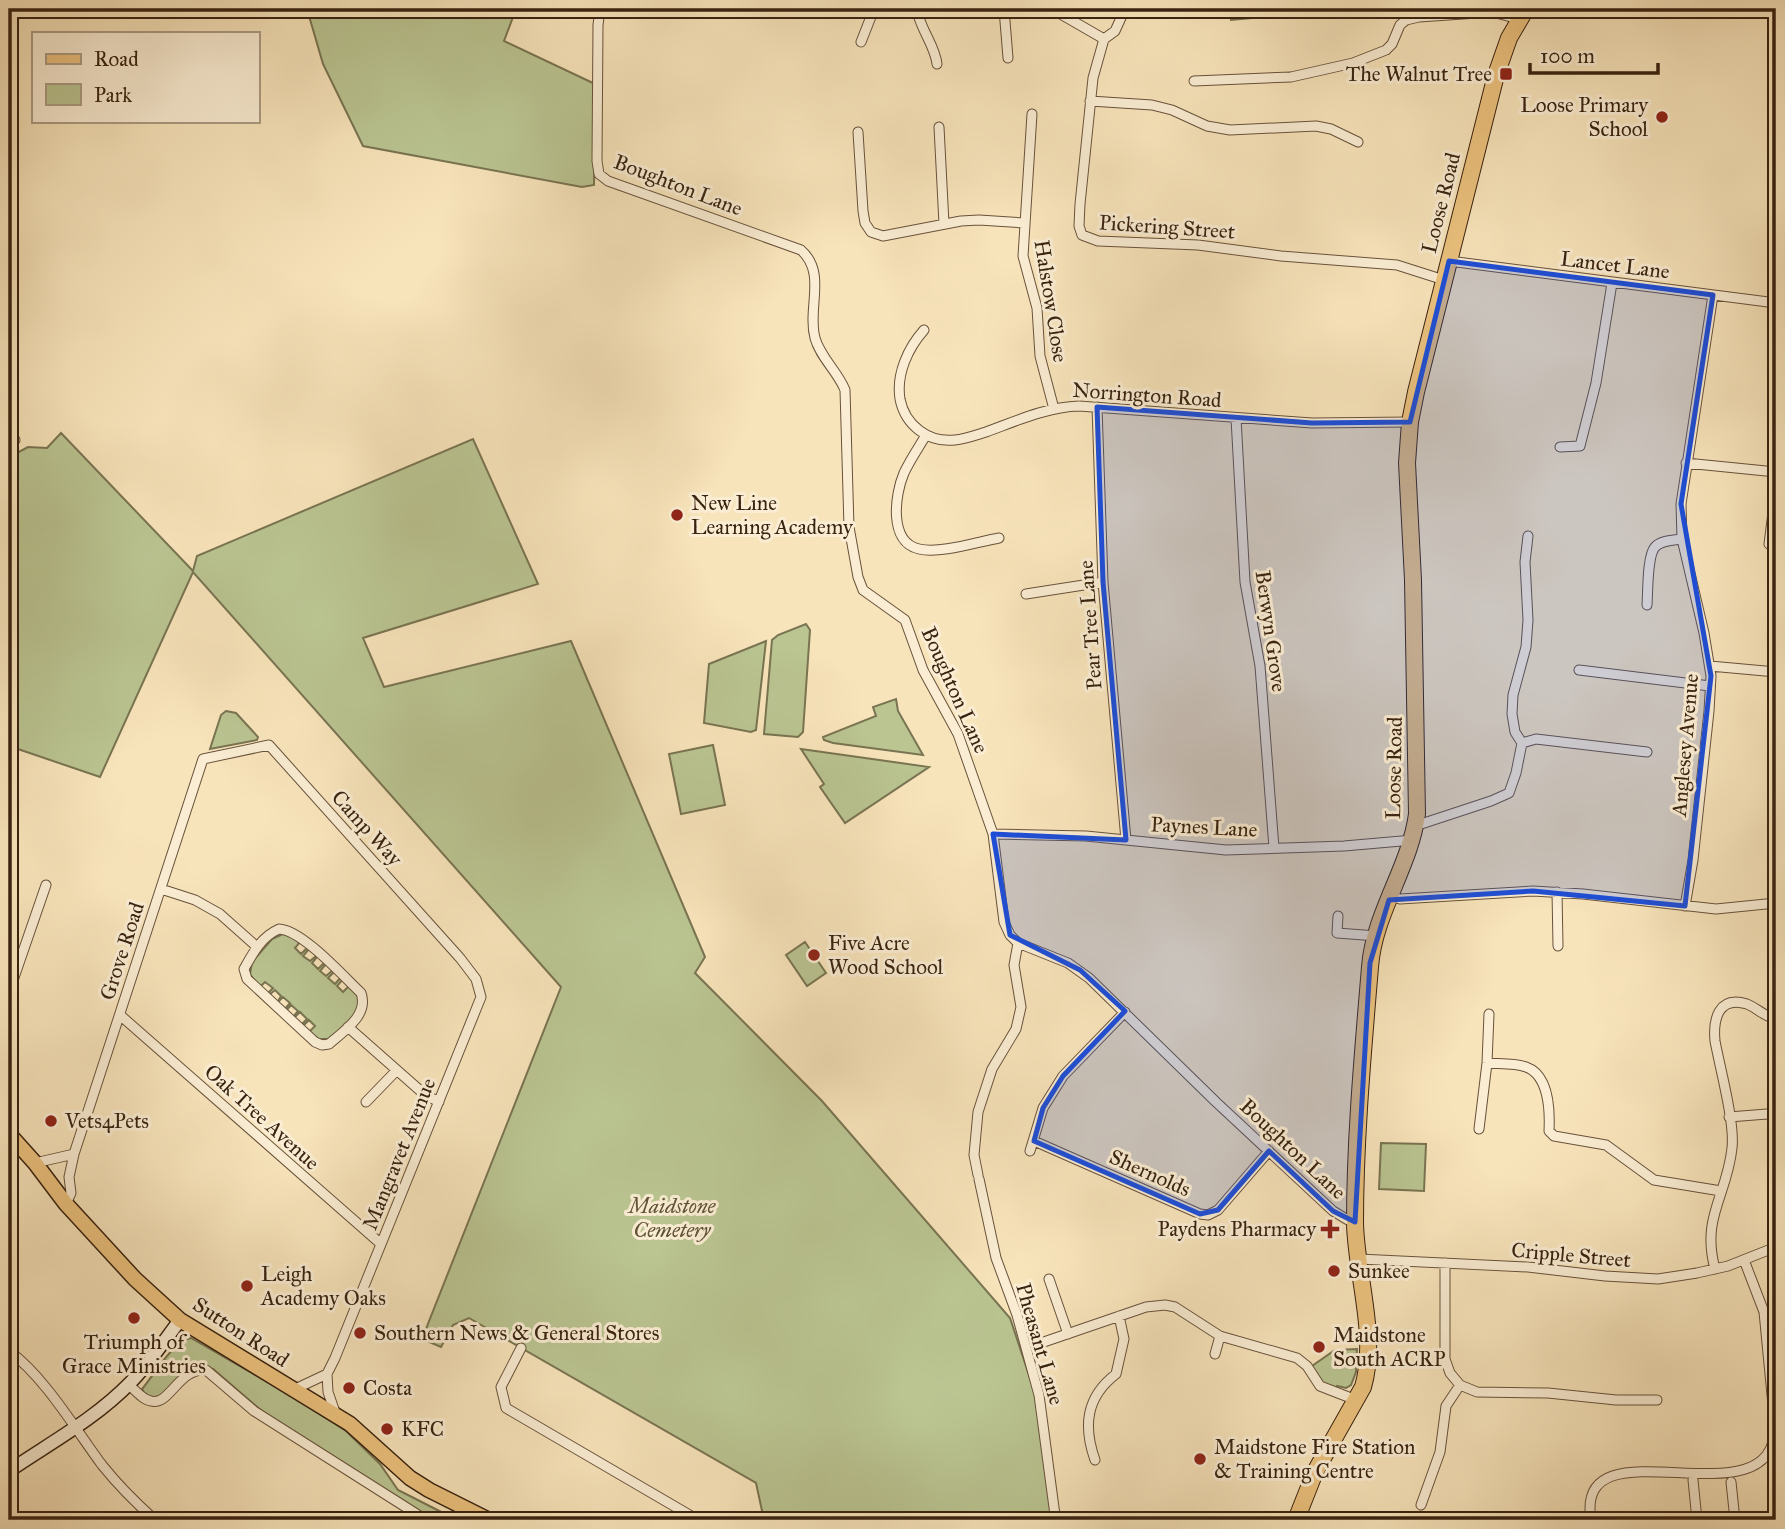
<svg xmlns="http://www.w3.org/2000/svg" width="1785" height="1529" font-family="'IM FELL Great Primer',serif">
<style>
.green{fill:#bac592;stroke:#797451;stroke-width:2}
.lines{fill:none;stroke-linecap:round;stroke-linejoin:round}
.street-casing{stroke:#68523b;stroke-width:11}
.secondary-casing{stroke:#382210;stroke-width:15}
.primary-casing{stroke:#382210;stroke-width:17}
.highway-casing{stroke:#382210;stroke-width:18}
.street{stroke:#faedd3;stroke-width:9}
.secondary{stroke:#faedd3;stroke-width:12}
.primary{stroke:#ecc27e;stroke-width:14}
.highway{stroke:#ecc27e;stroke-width:16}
.marked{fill:#1d4ed8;fill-opacity:0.2;stroke:#1d4ed8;stroke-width:5;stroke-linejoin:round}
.poi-dot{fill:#8f2418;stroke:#faedd3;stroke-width:2.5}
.labels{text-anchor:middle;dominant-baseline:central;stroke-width:6;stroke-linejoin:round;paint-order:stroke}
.poi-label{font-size:21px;fill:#382210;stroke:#faedd3;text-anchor:start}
.street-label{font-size:21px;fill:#382210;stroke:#faedd3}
.park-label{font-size:21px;font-style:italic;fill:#5f5337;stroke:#faedd3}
</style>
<rect width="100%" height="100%" fill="#f8e4bb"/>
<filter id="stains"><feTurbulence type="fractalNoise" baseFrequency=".00286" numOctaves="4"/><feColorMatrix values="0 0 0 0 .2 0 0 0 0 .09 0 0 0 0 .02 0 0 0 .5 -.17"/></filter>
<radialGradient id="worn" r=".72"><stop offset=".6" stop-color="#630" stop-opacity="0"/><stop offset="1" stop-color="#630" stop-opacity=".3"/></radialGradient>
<path class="green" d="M307,9H516L504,41L595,84L594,185L582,187L363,146L323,64Z
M1232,9H1355L1231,20Z
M61,433L193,571L197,556L473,439L538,584L363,638L384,687L571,641L705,957L695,973L822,1101L1010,1318L1036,1396L1056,1520H764L756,1483L469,1318L453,1325L441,1347L422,1339L561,987L193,572L100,777L9,746V451L15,454L28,447L47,448Z
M806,624L810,630L803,732L798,737L764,734L772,640L778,635Z
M766,641L756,730L751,732L704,723L709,664Z
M896,699L898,711L923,755L833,743L824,740L823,737L876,716L873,707Z
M226,711L236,713L258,737L257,740L210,749L221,715Z
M713,745L725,805L681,814L669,754Z
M801,749L929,767L845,823L820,787L824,784Z
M283,934L292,936L300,942L295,948L301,954L307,948L309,949L303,956L310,961L316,956L317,957L312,963L318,969L324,963L326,964L320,971L326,976L333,970L334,972L328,978L335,984L341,977L343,979L337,986L343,992L350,985L357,992L361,1008L335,1039H319L309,1032L315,1026L309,1020L303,1026L301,1025L307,1019L300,1012L294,1018L293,1017L298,1011L291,1005L286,1011L284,1010L290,1003L283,997L277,1003L281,996L275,990L268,996L267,994L273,988L265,982L259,988L250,974L252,962L272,939Z
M805,942L826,973L807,986L786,955Z
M1381,1143L1426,1144L1424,1191L1379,1189Z
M191,1338L287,1393L346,1431L380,1464L398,1490L457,1520H432L391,1497L270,1418L213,1369L198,1367L185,1372L162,1398L156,1399L145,1395L142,1389C154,1375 173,1341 191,1338Z
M1357,1349L1356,1372L1351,1385L1346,1388L1337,1386L1336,1389C1325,1385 1313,1378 1312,1366L1335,1350Z"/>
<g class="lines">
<defs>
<path id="street" d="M600,9L598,25L597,161L599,174L608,181L801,250C827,273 807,308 815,338C820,357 838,372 845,390L849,527L858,577L863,590L905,620L923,670L958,734L993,834L1004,922L1010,935L1018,943L1068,963L1089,978L1216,1102L1333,1211L1348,1220L1355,1222
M898,9L913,12L924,9
M1004,9L1008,58
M1052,9L1104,39
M1125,9L1115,31L1104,39L1093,78L1080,204L1079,226L1082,235L1098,241L1198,245L1281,256L1384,264L1397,265L1444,280
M917,11C922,32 935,46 937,64
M861,42L874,9
M1194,81L1291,77L1353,63L1386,50L1392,44L1400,25L1406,20L1419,17L1492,12L1519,19
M1090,101L1152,105L1172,110L1207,126L1230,130L1316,126L1331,129L1358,142
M1032,114L1023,256L1037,308L1040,356L1054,409
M939,127L944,224
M858,132L863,211L865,223L871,232L883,236L961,221L979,220L1024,223
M1449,261L1776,303
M924,330C908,348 896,374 900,399C905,425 928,443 955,440C965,439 976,435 986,432C1016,421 1047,407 1079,406L1312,423L1410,422
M1097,407L1103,582L1126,840
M1236,418L1245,582L1260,666L1274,848
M926,435C919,447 910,460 904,473C895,494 888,542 919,549C940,554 977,542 999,538
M9,437L15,440
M1560,447L1580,446L1596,383L1612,283
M1686,463L1776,472
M1769,544L1776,489
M1026,594L1103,582
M1647,605C1648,592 1647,556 1655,547C1661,540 1674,540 1682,539
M1710,666L1776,672
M1579,670L1710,686
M1522,743L1515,732L1512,714L1513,695L1526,647L1528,620L1525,562L1528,536
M1522,743L1536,739L1647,752
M1415,826L1491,801L1509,793L1516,773L1522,743
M993,834L1086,836L1226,850L1344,846L1413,840
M161,889L195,900L220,914L257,947
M1557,892L1558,946
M1390,896L1400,899L1533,891L1583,894L1716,909L1776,903
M1685,906L1693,860L1709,711L1711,676L1704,633L1682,539L1681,504L1713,295
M1338,916L1337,933L1377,936
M279,929C302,930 343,976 361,993C369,1015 344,1031 329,1044L322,1045L315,1042L247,979L244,969C253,953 261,937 279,929Z
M9,992L46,885
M120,1015L381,1244
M348,1027L424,1094L439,1102
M1487,1063C1499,1064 1515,1063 1526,1067C1549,1075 1550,1111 1549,1131L1554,1136L1606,1145L1654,1180L1721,1191
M366,1102L397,1070
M1729,1117L1767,1114L1776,1115
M1479,1129L1487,1063L1489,1014
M1034,1141L1200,1214L1208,1215L1218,1210L1269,1151
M1030,1151L1043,1108L1063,1076L1125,1012
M35,1163L74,1154
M978,1175L974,1155L978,1112L992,1069L1016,1029L1021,1007L1014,965L1018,943
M979,1179L996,1258L1017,1315L1039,1395L1055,1515L1060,1520
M66,1204L71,1193L69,1177L74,1154L203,759L269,745L460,958L476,979L481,997L335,1358L327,1374L293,1390
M1359,1259L1528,1267L1605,1276L1658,1279L1697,1273L1728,1266L1776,1247
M1445,1263V1359L1450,1373L1460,1385L1477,1392L1548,1393L1616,1400H1657
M1715,1269C1701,1217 1727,1196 1732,1148C1735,1123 1720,1068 1715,1041C1713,1020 1718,995 1747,1004C1757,1008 1765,1017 1776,1019
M1049,1279L1068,1334
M1035,1345L1146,1307L1165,1305L1175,1307L1220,1336L1297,1358L1307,1366L1320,1386L1356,1400
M521,1348L501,1387L506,1408L698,1520
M9,1351C44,1376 76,1430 102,1465C118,1485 136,1503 155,1520
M1215,1354L1220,1336
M327,1374L328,1392L336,1415
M129,1385C135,1390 143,1400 151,1401C170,1406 178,1368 206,1370L254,1411L426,1520
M1095,1460C1083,1426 1086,1397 1116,1374L1124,1339L1119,1316
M1693,1480L1697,1520
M1731,1482L1735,1520
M1421,1505L1440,1452L1446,1406L1460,1385
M1591,1520C1574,1416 1775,1529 1775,1426L1764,1312L1744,1260"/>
<path id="secondary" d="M9,1471C50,1443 95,1419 130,1383C149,1364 164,1341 180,1320"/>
<path id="primary" d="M9,1134L35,1163L66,1204L135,1279L180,1320L350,1424L410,1478L429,1490L489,1520"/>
<path id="highway" d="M1296,1520L1315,1472L1363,1387C1378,1336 1356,1275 1355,1223C1355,1137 1363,1052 1370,967C1374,913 1410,867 1417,814L1413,580L1407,463L1410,422L1416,392L1496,75L1509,38L1526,9"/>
</defs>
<use href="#street" class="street-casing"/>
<use href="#secondary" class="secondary-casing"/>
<use href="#primary" class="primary-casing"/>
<use href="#highway" class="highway-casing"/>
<use href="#street" class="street"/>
<use href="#secondary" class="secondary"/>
<use href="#primary" class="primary"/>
<use href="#highway" class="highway"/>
</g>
<path class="marked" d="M1449,261L1713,295L1681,504L1711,676L1685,906L1533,891L1389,900L1370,963L1355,1222L1333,1211L1269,1151L1218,1210L1200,1214L1034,1141L1043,1108L1063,1076L1125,1011L1080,970L1010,935L993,834L1126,840L1103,582L1097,407L1312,423L1410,422Z"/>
<g class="poi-dot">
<rect x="1499" y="67" width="14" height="14" rx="3.5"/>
<circle cx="1662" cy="117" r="7"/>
<circle cx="677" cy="515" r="7"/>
<circle cx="814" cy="955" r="7"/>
<circle cx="51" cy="1121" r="7"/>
<path d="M1326.5 1218.5h7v7h7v7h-7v7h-7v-7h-7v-7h7z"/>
<circle cx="1334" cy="1271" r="7"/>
<circle cx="247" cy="1286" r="7"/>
<circle cx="134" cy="1318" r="7"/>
<circle cx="360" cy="1333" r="7"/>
<circle cx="1319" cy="1347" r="7"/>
<circle cx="349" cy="1388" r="7"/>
<circle cx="387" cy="1429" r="7"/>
<circle cx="1200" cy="1459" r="7"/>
</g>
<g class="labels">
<g class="poi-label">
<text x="1492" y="74" text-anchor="end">The Walnut Tree</text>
<text x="1648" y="105" text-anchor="end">Loose Primary<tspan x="1648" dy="24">School</tspan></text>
<text x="691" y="503">New Line<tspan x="691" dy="24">Learning Academy</tspan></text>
<text x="828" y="943">Five Acre<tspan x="828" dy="24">Wood School</tspan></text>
<text x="65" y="1121">Vets4Pets</text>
<text x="1316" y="1229" text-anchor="end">Paydens Pharmacy</text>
<text x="1348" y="1271">Sunkee</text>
<text x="261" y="1274">Leigh<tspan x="261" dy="24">Academy Oaks</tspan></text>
<text x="374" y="1333">Southern News &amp; General Stores</text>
<text x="1333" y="1335">Maidstone<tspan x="1333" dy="24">South ACRP</tspan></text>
<text x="134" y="1342" text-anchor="middle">Triumph of<tspan x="134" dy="24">Grace Ministries</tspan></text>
<text x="363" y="1388">Costa</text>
<text x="401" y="1429">KFC</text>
<text x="1214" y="1447">Maidstone Fire Station<tspan x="1214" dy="24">&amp; Training Centre</tspan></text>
</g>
<g class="street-label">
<text transform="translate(678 185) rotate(21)">Boughton Lane</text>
<text transform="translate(1441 203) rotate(-76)">Loose Road</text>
<text transform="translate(1167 227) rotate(4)">Pickering Street</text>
<text transform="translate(1615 265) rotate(7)">Lancet Lane</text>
<text transform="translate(1051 301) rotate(81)">Halstow Close</text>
<text transform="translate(1147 395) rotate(4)">Norrington Road</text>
<text transform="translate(1090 625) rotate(-94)">Pear Tree Lane</text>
<text transform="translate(1271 631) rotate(82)">Berwyn Grove</text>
<text transform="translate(955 690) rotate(66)">Boughton Lane</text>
<text transform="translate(1685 745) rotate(-85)">Anglesey Avenue</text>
<text transform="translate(1394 768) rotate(-89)">Loose Road</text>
<text transform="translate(1204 827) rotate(3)">Paynes Lane</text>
<text transform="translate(367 828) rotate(48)">Camp Way</text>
<text transform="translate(122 951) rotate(-72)">Grove Road</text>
<text transform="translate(262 1117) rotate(42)">Oak Tree Avenue</text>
<text transform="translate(1293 1149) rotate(43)">Boughton Lane</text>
<text transform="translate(399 1154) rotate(-68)">Mangravet Avenue</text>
<text transform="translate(1150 1173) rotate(24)">Shernolds</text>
<text transform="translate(1571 1255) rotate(5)">Cripple Street</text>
<text transform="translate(241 1332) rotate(33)">Sutton Road</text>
<text transform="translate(1040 1344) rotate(74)">Pheasant Lane</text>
</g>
<g class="park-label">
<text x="672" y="1206">Maidstone<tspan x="672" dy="24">Cemetery</tspan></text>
</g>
</g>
<rect width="1785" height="1529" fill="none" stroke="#f8e4bb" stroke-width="35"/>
<rect x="10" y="10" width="1764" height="1508" fill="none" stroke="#382210" stroke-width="3.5"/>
<rect x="18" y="18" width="1750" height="1494" fill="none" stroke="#382210" stroke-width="2"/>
<rect x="32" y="32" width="228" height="91" fill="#faedd3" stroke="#ac9c85" stroke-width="2"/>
<rect x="46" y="54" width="35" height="10" fill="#ecc27e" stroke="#ac9c85" stroke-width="2"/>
<text x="94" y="66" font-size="21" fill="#382210">Road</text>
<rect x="46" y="84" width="35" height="21" fill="#bac592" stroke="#ac9c85" stroke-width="2"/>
<text x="94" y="102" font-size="21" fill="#382210">Park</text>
<path d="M1530 63v10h128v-10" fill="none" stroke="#382210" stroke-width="3.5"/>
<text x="1540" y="63" font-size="21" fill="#382210" stroke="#faedd3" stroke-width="5" paint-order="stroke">100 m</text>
<rect width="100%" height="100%" filter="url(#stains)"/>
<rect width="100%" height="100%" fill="url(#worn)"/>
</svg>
